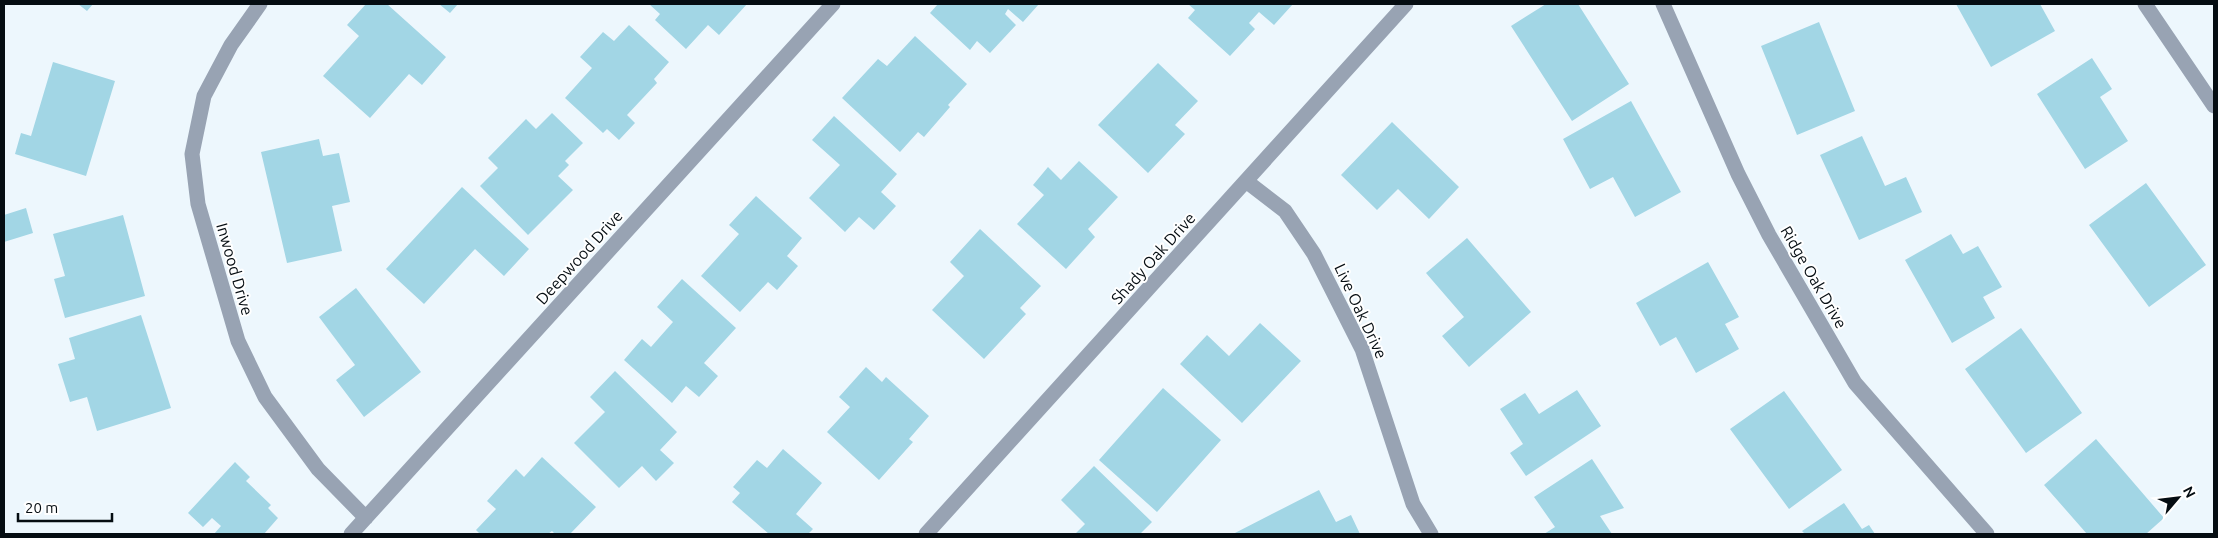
<svg xmlns="http://www.w3.org/2000/svg" width="2218" height="538" font-family="Ubuntu,sans-serif">
<style>
.building{fill:#a2d6e5}
.lines{fill:none;stroke-linecap:round;stroke-linejoin:round}
.minor{stroke:#98a3b3;stroke-width:15}
.labels{text-anchor:middle;dominant-baseline:central;stroke-width:4;stroke-linejoin:round;paint-order:stroke}
.street-label{font-size:16px;fill:#050d12;stroke:#fff}
</style>
<rect width="100%" height="100%" fill="#edf7fd"/>
<path class="building" d="M78,4H93L87,11Z
M366,4H387L446,57L422,85L409,74L370,118L323,76L359,36L347,25Z
M439,4H458L450,13Z
M649,4H747L719,35L708,25L686,49L655,20L660,14Z
M938,4H1039L1023,22L1008,9L1005,14L1016,25L990,53L977,41L970,50L930,13Z
M1188,4H1293L1274,25L1259,12L1249,23L1255,29L1230,56L1188,18L1195,10Z
M1546,4H1578L1629,84L1572,121L1511,26Z
M1956,4H2040L2055,31L1991,67Z
M1819,22L1855,111L1797,135L1761,46Z
M629,25L669,62L654,79L657,83L627,115L635,123L619,140L607,129L603,133L565,98L592,68L580,57L603,32L614,41Z
M915,36L967,84L948,105L950,107L924,137L918,132L900,152L842,98L878,59L887,66Z
M2092,58L2112,89L2100,97L2128,141L2085,169L2037,94Z
M53,62L115,81L86,176L15,154L21,133L31,136Z
M1158,63L1198,101L1175,125L1185,134L1148,173L1098,125Z
M1631,101L1681,192L1635,217L1613,177L1590,189L1563,139Z
M552,113L583,143L565,161L569,165L558,176L573,190L528,235L480,186L498,168L488,158L526,119L536,129Z
M834,116L897,174L881,192L896,206L874,230L859,217L845,232L809,198L840,165L812,140Z
M1392,122L1459,187L1429,219L1398,189L1377,210L1341,175Z
M1862,136L1885,186L1906,177L1922,212L1859,240L1820,155Z
M319,139L323,156L339,153L350,202L332,206L342,251L287,263L261,152Z
M1079,161L1118,197L1088,229L1095,237L1066,269L1017,224L1044,195L1033,185L1048,167L1061,180Z
M2146,183L2206,265L2149,307L2089,225Z
M462,187L529,249L504,276L475,249L424,304L386,269Z
M756,196L802,238L787,256L798,266L777,290L768,282L740,312L701,276L739,234L729,225Z
M26,208L33,233L4,242V215Z
M123,215L145,296L65,318L54,279L65,276L53,234Z
M980,229L1041,286L1020,308L1026,314L984,359L932,310L964,276L950,262Z
M1951,234L1963,254L1978,246L2002,287L1983,297L1995,318L1952,343L1905,260Z
M1467,238L1531,312L1469,367L1442,336L1464,317L1426,273Z
M1708,262L1739,317L1725,324L1739,349L1696,373L1676,337L1660,346L1636,303Z
M682,279L736,328L704,363L718,376L699,397L686,386L672,403L624,360L642,339L651,347L673,322L657,307Z
M356,288L421,372L364,417L336,380L355,365L319,317Z
M141,315L171,408L97,431L87,397L70,402L58,364L75,359L69,338Z
M1260,323L1301,361L1242,423L1180,364L1207,335L1229,356Z
M2021,328L2082,413L2026,453L1965,369Z
M866,367L882,382L886,377L929,416L909,439L913,442L879,480L827,432L850,407L839,397Z
M615,371L677,432L660,450L674,463L656,481L642,466L619,488L574,443L605,412L590,397Z
M1163,388L1221,440L1157,512L1099,460Z
M1577,390L1601,426L1526,476L1510,453L1523,444L1500,409L1525,393L1539,414Z
M1784,391L1842,470L1789,509L1730,429Z
M2096,439L2164,518L2146,534H2087L2044,485Z
M783,449L822,483L796,514L813,529L808,534H769L732,502L740,493L733,487L757,460L767,468Z
M542,457L596,507L570,534H555L552,531L548,534H480L476,530L496,509L487,501L516,469L524,477Z
M1592,459L1624,508L1600,516L1612,534H1544L1555,527L1534,497Z
M235,462L250,477L246,481L271,505L268,508L278,518L264,534H214L221,526L212,518L203,527L188,513Z
M1094,466L1152,522L1140,534H1075L1085,524L1061,500Z
M1319,490L1336,522L1351,515L1360,534H1233Z
M1844,503L1862,529L1869,525L1875,534H1805L1802,531Z"/>
<g class="lines">
<path class="minor" d="M260,4L231,45L204,96L192,154L198,204L238,341L265,397L318,469L366,518
M1663,4L1738,174L1769,235L1855,383L1987,534
M2145,4L2214,106
M1246,181L1285,211L1314,254L1362,349L1413,504L1431,534
M351,534L833,4
M926,534L1406,4"/>
</g>
<g class="labels">
<g class="street-label">
<text transform="translate(579 257) rotate(-48)">Deepwood Drive</text>
<text transform="translate(1153 258) rotate(-48)">Shady Oak Drive</text>
<text transform="translate(235 269) rotate(74)">Inwood Drive</text>
<text transform="translate(1814 277) rotate(60)">Ridge Oak Drive</text>
<text transform="translate(1361 311) rotate(65)">Live Oak Drive</text>
</g>
</g>
<rect width="2218" height="538" fill="none" stroke="#050d12" stroke-width="10"/>
<g transform="translate(2178 498) rotate(62)" stroke="#ffffff" stroke-width="4" paint-order="stroke">
<path d="M0-4L9 19L0 12L-9 19Z" fill="#050d12"/>
<text y="-8" font-size="14" font-weight="bold" text-anchor="middle" fill="#050d12">N</text>
</g>
<path d="M18 513v8h94v-8" fill="none" stroke="#050d12" stroke-width="2.5"/>
<text x="25" y="513" font-size="15" fill="#050d12" stroke="#ffffff" stroke-width="4" paint-order="stroke">20 m</text>
</svg>
